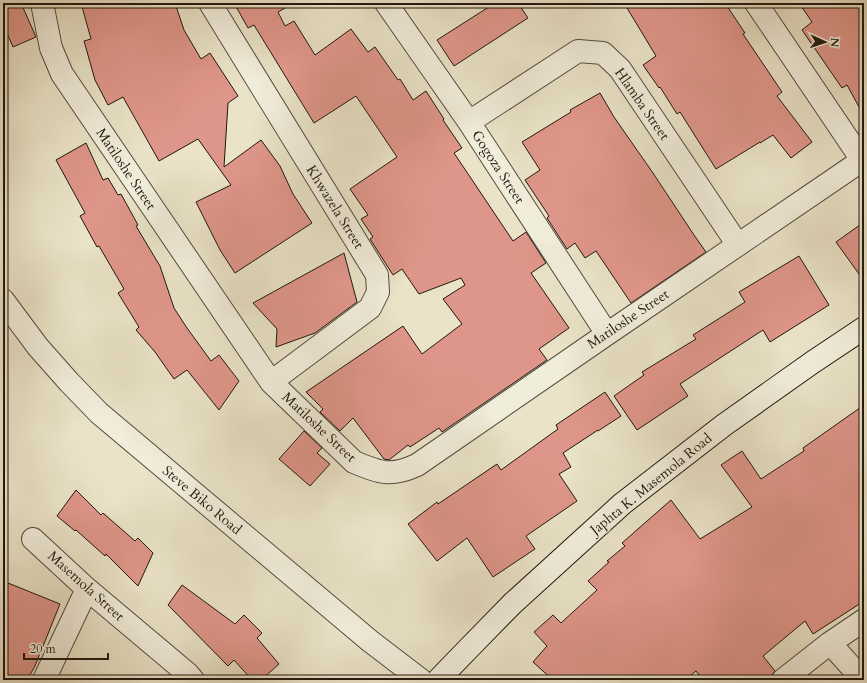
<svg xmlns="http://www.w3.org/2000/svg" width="867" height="683" font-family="Cardo,serif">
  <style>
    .building { fill: #df968a; stroke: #20170f }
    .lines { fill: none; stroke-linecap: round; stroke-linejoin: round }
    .minor-casing { stroke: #524a3d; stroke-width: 24 }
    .tertiary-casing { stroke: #524a3d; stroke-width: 24 }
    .secondary-casing { stroke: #20170f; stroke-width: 24 }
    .minor { stroke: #f1eddb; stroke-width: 22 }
    .tertiary { stroke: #f1eddb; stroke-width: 22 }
    .secondary { stroke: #f1eddb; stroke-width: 22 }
    .labels { text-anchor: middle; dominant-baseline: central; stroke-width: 3; stroke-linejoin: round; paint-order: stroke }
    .street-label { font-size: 14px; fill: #20170f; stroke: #f1eddb }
  </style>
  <rect width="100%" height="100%" fill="#eae3c8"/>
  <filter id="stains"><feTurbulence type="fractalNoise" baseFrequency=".005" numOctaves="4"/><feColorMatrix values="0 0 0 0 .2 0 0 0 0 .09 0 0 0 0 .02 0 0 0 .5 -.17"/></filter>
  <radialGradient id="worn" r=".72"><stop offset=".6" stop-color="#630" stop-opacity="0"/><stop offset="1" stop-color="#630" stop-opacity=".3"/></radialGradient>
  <path class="building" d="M3 3H21L36 37 13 47 3 24Z
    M81 3H175L184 30 201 59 210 53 238 96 228 103 224 167 261 140 280 166 293 194 312 223 235 273 220 250 196 202 231 185 198 139 159 161 123 97 108 105 95 80 84 41 91 39Z
    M234 3H294L278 12 285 26 294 21 315 55 351 29 368 52 375 47 398 80 400 79 413 100 426 91 444 119 443 120 462 148 454 153 513 241 526 232 546 263 531 273 569 328 539 349 547 360 442 432 439 428 410 447 408 445 389 460 384 459 353 418 340 431 320 412 323 409 306 392 403 326 422 354 462 324 443 299 465 285 461 278 419 294 402 269 393 275 370 239 373 237 361 219 368 215 350 189 397 157 356 96 314 123 254 25 248 28Z
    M495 3H518L528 18 454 66 437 40Z
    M624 3H725L745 33 743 34 782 92 777 96 812 142 791 158 773 135 760 143V142L716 169 680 112 677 114 660 87 659 88 643 65 656 56Z
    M799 3H864V116L847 85 842 88 802 30 812 22Z
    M600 93 614 117 653 173 694 235 706 252 631 303 596 251 585 258 575 243 567 249 547 218 549 216 525 180 540 170 522 142 571 112 570 110Z
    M86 143 103 180 108 178 118 195 121 194 138 225 136 226 160 266 174 308 187 328 211 361 219 355 239 381 219 410 187 370 174 379 155 352 136 330 139 327 118 293 124 289 99 246 97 247 80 216 85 213 56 160Z
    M864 222V281L836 242Z
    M344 253 357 302 315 333 276 347 277 329 253 303Z
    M799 256 829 305 770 342 763 330 680 384 688 396 637 430 614 396 644 375 642 372 696 339 693 335 745 302 739 292Z
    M605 392 621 416 598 431V430L563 453 571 467 559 474 577 501 526 536 535 549 493 577 467 538 437 561 408 524 437 502 438 504 497 464 501 470 558 429 556 425Z
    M864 405V601L813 634 805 621 763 656 775 671 772 675 771 680H703L696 671 685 680H553L533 662 547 646 534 632 553 615 561 623 597 590 588 581 609 562 607 561 625 546 622 543 671 500 700 539 752 507 721 465 742 451 761 479 804 451 803 448Z
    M304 431 322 448 317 453 330 464 310 486 279 459Z
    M76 490 101 515 103 513 135 541 138 538 153 553 138 586 106 554 105 556 76 530 75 531 57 516Z
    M3 581 60 604 35 666 27 680H12L3 675Z
    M182 585 235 624 244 615 262 633 257 638 279 664 261 680H252L234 660 228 666 168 605Z"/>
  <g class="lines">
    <defs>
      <path id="minor" d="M42 3 51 48 62 74 271 382 354 462C380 473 391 477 417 465L607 334 864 159
        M210 3 377 275 378 292 370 308 271 382
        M386 3 469 122 607 334
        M756 3 862 160
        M469 122 578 51 603 53 620 69 738 245
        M33 539 87 589 188 674 193 680
        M830 643 863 680
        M44 680 87 589
        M783 680 830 643 864 620"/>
      <path id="tertiary" d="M3 300 38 347 69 382 99 413 370 641 421 680"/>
      <path id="secondary" d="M438 680 468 649 513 603 622 504 724 425 813 362 864 328"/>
    </defs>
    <use href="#minor" class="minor-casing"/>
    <use href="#tertiary" class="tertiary-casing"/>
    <use href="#secondary" class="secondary-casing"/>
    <use href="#minor" class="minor"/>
    <use href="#tertiary" class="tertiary"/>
    <use href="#secondary" class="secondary"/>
  </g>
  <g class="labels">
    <g class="street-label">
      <text transform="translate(642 104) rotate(55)">Hlamba Street</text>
      <text transform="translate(498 167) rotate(57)">Gogoza Street</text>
      <text transform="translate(126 169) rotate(56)">Matiloshe Street</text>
      <text transform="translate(335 207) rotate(58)">Khwazela Street</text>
      <text transform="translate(628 319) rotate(-34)">Matiloshe Street</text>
      <text transform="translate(319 427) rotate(43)">Matiloshe Street</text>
      <text transform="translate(651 484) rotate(-39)">Japhta K. Masemola Road</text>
      <text transform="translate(202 500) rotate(40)">Steve Biko Road</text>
      <text transform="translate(86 586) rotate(42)">Masemola Street</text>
    </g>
  </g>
  <rect width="867" height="683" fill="none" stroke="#eae3c8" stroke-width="16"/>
  <rect x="4" y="4" width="859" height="675" fill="none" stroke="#20170f" stroke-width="2"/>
  <rect x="8" y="8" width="851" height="667" fill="none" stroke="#20170f"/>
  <g transform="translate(825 42) rotate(93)" stroke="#f1eddb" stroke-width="3" paint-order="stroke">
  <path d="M0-3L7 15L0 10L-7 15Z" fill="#20170f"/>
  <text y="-6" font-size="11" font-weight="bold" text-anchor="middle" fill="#20170f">N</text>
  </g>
  <path d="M24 653v6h84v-6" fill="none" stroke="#20170f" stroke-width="2"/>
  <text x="30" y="653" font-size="12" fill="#20170f" stroke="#f1eddb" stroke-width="3" paint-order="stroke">20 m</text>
  <rect width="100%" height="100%" filter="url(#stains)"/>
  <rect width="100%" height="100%" fill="url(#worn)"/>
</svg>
